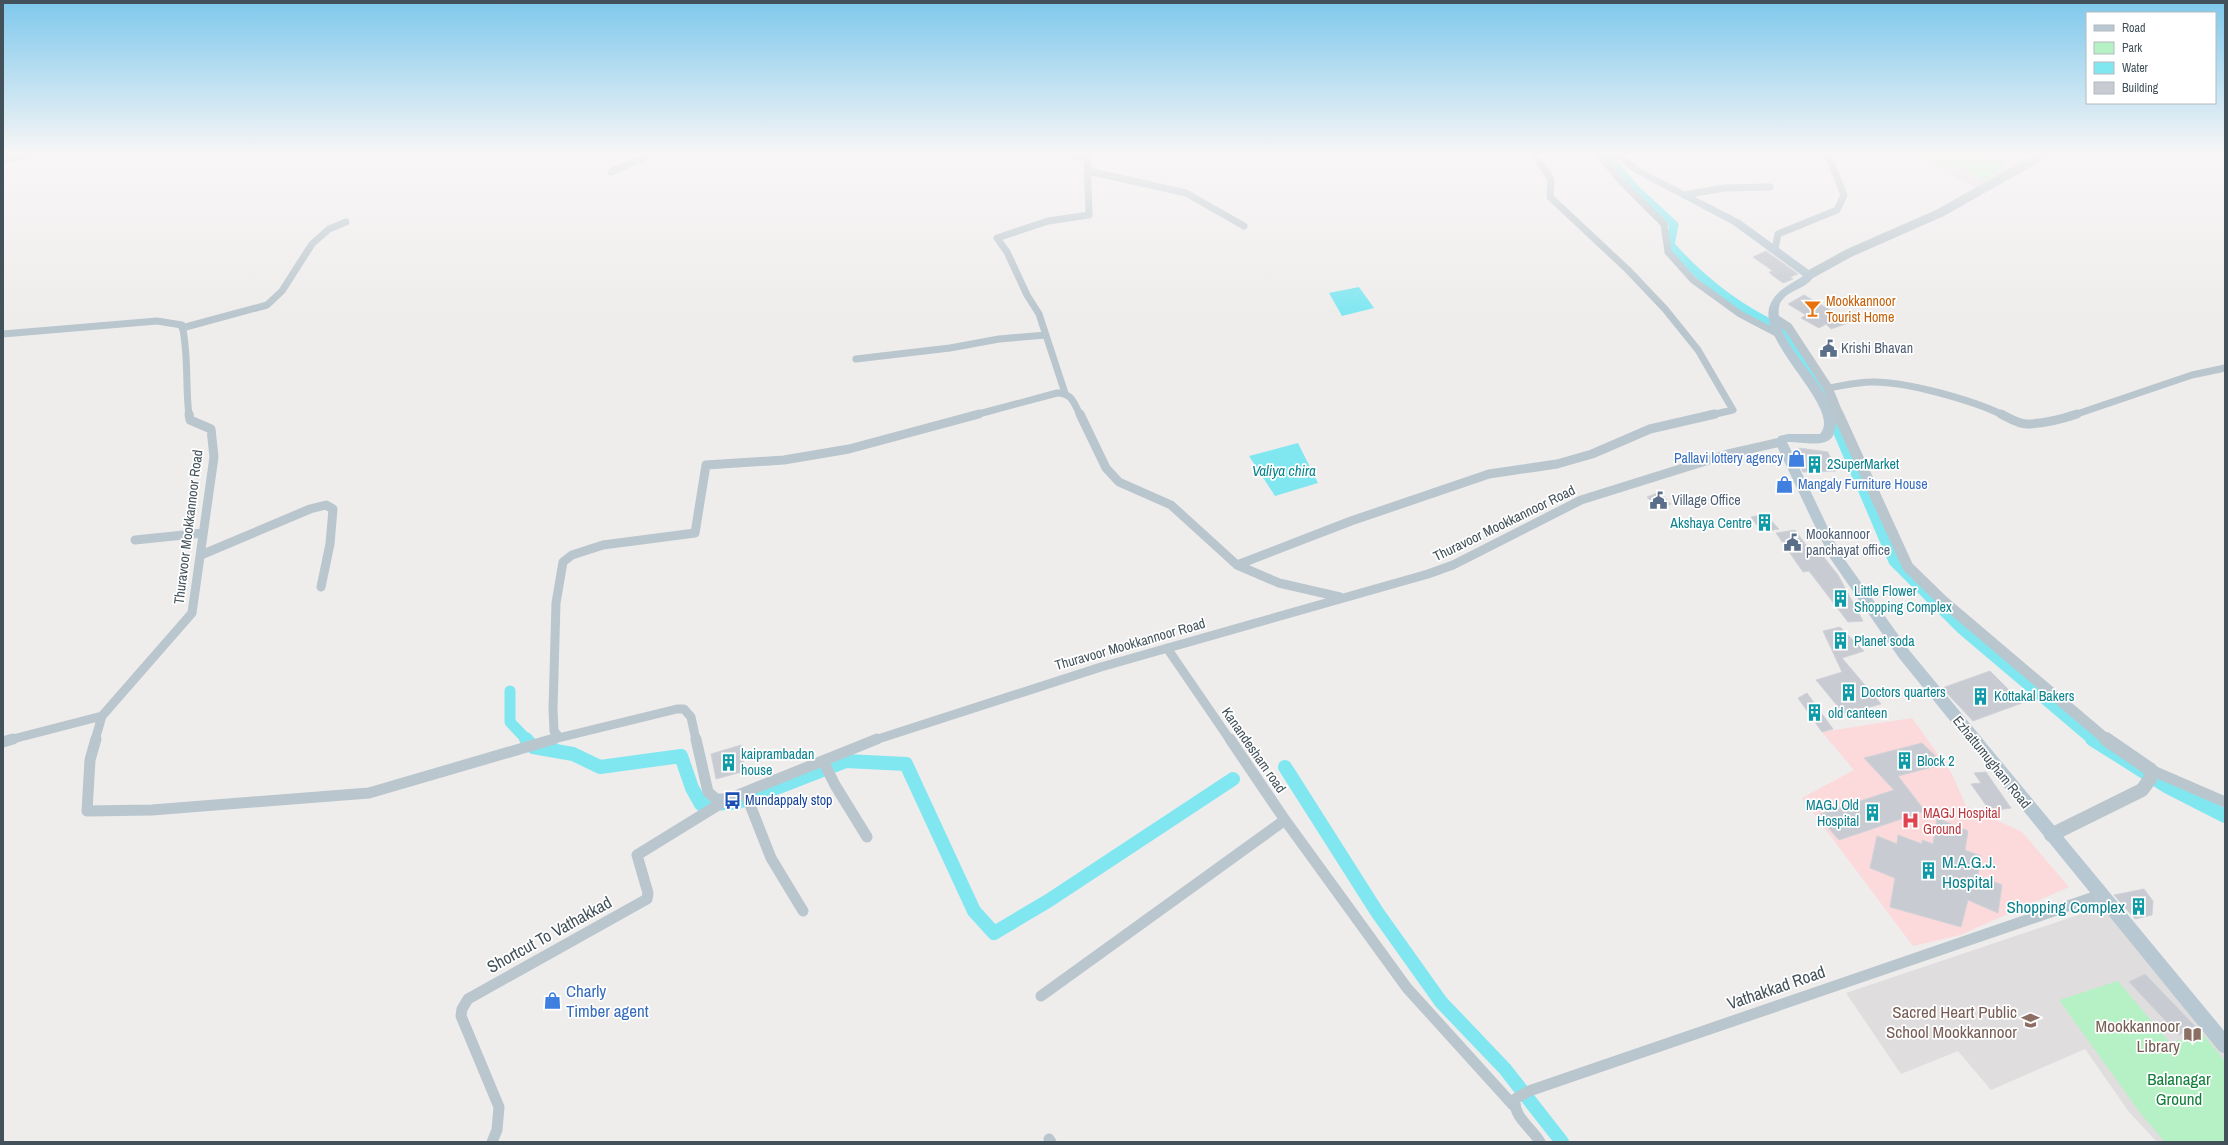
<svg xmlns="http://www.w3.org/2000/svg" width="2228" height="1145" font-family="'Archivo Narrow',sans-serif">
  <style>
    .education { fill: #e0ddde }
    .medical { fill: #fcd9da }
    .green { fill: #b6f1c5 }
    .water { fill: #80e7f1 }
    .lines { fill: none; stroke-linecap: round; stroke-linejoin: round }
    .stream { stroke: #80e7f1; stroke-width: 2.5 }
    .canal-far2 { stroke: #80e7f1; stroke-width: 9 }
    .canal-far1 { stroke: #80e7f1; stroke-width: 11 }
    .canal { stroke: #80e7f1; stroke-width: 14 }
    .building { fill: #c8ccd2; stroke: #cfd3d8 }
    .minor-far2 { stroke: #b9c6cd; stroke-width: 7 }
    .minor-far1 { stroke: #b9c6cd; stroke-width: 9 }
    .minor { stroke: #b9c6cd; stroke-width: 11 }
    .tertiary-far2 { stroke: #b9c6cd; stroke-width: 9 }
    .tertiary-far1 { stroke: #b9c6cd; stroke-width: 11 }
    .tertiary { stroke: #b9c6cd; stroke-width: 14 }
    .secondary { fill: #b8c8d2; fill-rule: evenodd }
    .labels { text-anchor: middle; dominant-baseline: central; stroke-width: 3.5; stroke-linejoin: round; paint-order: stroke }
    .food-label { font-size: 14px; fill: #c56008; stroke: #fff; text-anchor: start }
    .service-label { font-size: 14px; fill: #4e5e75; stroke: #fff; text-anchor: start }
    .shop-label { font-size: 14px; fill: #366cbe; stroke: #fff; text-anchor: end }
    .culture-label { font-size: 14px; fill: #0d838f; stroke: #fff; text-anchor: start }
    .street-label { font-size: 14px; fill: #43525a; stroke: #fff }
    .transit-label { font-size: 14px; fill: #164399; stroke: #fff; text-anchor: start }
    .health-label { font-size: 14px; fill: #be3a42; stroke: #fff; text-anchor: start }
    .water-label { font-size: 15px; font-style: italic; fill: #06838e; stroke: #fff }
    .near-culture-label { font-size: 17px; fill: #0d838f; stroke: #fff; text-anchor: start }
    .near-street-label { font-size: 17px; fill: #43525a; stroke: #fff }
    .near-shop-label { font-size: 17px; fill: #366cbe; stroke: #fff; text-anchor: start }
    .near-education-label { font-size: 17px; fill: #785e54; stroke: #fff; text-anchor: end }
    .near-park-label { font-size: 17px; fill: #117f3a; stroke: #fff }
  </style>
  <rect width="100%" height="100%" fill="#efecec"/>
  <path class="education" d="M1905 153H2032L1978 188Z
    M2102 907 2225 1056V1142H2157L2129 1112 2085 1049 1991 1090 1958 1051 1901 1074 1846 993Z"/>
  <path class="medical" d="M1912 718 1952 774 1966 806 2022 832 2069 887 1960 935 1913 946 1802 798 1854 770 1822 732Z"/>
  <path class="green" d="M1910 153 1986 154 2008 163 1985 180 1959 167 1930 163Z
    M2118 981 2170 1043 2202 1033 2225 1061V1142H2165L2141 1114 2059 1000Z"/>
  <path class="water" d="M1359 287 1374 308 1342 316 1329 293Z
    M1298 443 1318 483 1275 496 1249 456Z"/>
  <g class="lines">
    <path class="stream" d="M2143 153 2145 156"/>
    <path class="canal-far2" d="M1603 153 1636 190 1674 225 1670 245C1700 279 1734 306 1775 326
      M1776 326 1785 330 1819 385 1831 415"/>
    <path class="canal-far1" d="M1831 414 1894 561 1962 629 2093 740
      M510 691V722L527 740"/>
    <path class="canal" d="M526 739 533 747 573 754 600 767 681 756 692 788 701 804 733 803 745 800 846 761 906 764 974 911 994 933 1048 901 1233 779
      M2092 739 2168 787 2225 816
      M1285 767 1377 912 1441 1002 1505 1069 1562 1142"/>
  </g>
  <path class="building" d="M1766 251 1798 274 1790 277 1793 279 1783 283 1772 275 1769 272 1773 271 1753 257Z
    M1804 295 1851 322 1831 329 1826 324 1819 328 1801 318 1806 315 1788 304Z
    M1799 448 1828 452 1836 471 1803 472 1796 457 1802 454Z
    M1660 492 1671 504 1658 509 1647 497Z
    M1765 514 1779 529 1762 532 1751 517Z
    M1795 530 1811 552 1819 551 1838 575 1863 621 1848 622 1809 571 1803 572 1776 533Z
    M1840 627 1864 651 1842 658 1881 704 1844 714 1816 680 1842 672 1823 631Z
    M1990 671 2022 703 1973 721 1942 688Z
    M1807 693 1833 729 1822 732 1798 698Z
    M1922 743 1944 764 1898 776 1925 811 1839 840 1817 815 1894 790 1864 758Z
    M741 745 745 771 716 779 711 754Z
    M1986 772 2011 808 1990 811 1971 784 1981 783 1974 773Z
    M1937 818 1968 831 1965 850 1981 856 1978 875 2002 885 1998 913 1968 900 1961 927 1890 907 1895 878 1870 868 1877 836 1897 844 1898 835 1922 844V840L1933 844Z
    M2144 889 2153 901 2152 915 2135 919 2114 895Z
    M2145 974 2195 1026 2179 1035 2129 982Z"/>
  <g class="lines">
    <path class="minor-far2" d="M1533 153 1551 179 1550 197 1628 270 1665 309 1698 350 1733 410 1711 415
      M1598 153 1621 181 1664 224 1668 252 1693 280 1740 314 1780 335
      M3 160 45 153
      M1088 171 1186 193 1244 226
      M611 172 654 153
      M1684 195 1724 188 1770 187
      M1775 249 1778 234 1837 210 1844 195 1827 153
      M182 328 267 305 282 291 312 244 329 229 346 222
      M3 334 157 321 182 325C189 355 185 385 189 415
      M856 359 950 348 999 339 1046 335
      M1828 388C1842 386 1857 382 1871 382 1905 381 1972 400 2003 415
      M1065 393 1039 314 1027 295 1007 252 997 238 1048 221 1089 215 1087 158 1066 155V153
      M975 415 1057 393C1072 393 1074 403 1080 415
      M2074 415 2192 375 2225 368"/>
    <path class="minor-far1" d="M1080 414 1106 468 1119 482 1171 505 1237 565 1279 583 1340 597
      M2001 414C2009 418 2018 424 2027 424 2043 424 2062 419 2077 414
      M135 540 203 533
      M201 555 310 509 326 505 333 509 330 544 321 587
      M1237 565 1351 521 1489 474 1557 464 1592 454 1650 429 1715 414
      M1167 648 1230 740
      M559 737 554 731 553 709 556 603 563 562 572 555 603 545 695 533 706 465 784 460 849 449 979 414
      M9 740 102 716
      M95 740 102 716 192 613 214 457 211 429 190 420 189 414
      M550 740 677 709H684L691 717 696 740
      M875 740 1101 667 1428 574 1453 565 1581 500 1728 454 1781 442"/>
    <path class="minor" d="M96 739 90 760 87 811 152 810 369 793 554 739
      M696 739 708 792 716 799H728L877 739
      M1230 739 1285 820 1407 988 1513 1105
      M3 742 13 739
      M823 761 835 785 867 837
      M2151 770 2225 802
      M745 792 771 858 803 911
      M1041 996 1285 820
      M1049 1139 1051 1142
      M492 1142 497 1130 499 1107 461 1016 462 1009 468 999 647 899 648 893 637 855 728 799
      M1540 1142C1532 1128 1513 1117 1515 1099L1529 1091 2100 895"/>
    <path class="tertiary-far2" d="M1809 275 1849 253 1940 213 2046 153
      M1774 318 1788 327 1828 388 1839 415"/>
    <path class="tertiary-far1" d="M1838 414 1908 567 1943 601 2107 740"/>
    <path class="tertiary" d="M2051 835 2142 790 2150 779 2151 770 2106 739"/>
    <path class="secondary" d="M1610 153H1621L1641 169 1740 220 1813 273 1814 275C1809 290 1783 289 1779 307 1773 345 1832 384 1836 421 1836 426 1834 431 1833 436 1825 449 1799 441 1787 442L1840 553 1909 650 2225 1032V1054L2219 1051 1899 658 1830 558 1775 442 1779 436 1788 434H1820C1844 408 1752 339 1771 303 1777 289 1792 284 1803 276L1732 224 1635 173Z"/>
  </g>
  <linearGradient id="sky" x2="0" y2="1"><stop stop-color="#7ec8ec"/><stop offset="0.49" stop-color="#f8f6f6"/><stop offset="1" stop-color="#f8f6f6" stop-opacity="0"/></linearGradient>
  <rect width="2228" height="314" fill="url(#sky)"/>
  <defs>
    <symbol id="bar-bare" viewBox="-9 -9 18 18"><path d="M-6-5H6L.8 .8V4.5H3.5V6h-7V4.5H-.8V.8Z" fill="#e8710a" stroke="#fff" stroke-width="2.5" paint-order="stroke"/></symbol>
    <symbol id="civic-bare" viewBox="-9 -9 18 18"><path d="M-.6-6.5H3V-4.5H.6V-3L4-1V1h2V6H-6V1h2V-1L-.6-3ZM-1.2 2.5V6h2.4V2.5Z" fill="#5c6f8a" stroke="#fff" stroke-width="2.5" paint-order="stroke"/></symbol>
    <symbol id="shop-bare" viewBox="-9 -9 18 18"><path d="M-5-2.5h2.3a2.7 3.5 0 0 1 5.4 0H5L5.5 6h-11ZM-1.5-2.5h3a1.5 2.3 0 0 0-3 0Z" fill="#3f7fe0" stroke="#fff" stroke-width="2.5" paint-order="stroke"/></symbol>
    <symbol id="building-bare" viewBox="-9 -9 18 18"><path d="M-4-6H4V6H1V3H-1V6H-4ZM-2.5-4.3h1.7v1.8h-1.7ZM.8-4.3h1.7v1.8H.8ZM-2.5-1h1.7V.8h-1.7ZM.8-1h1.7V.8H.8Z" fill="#0f9aa8" stroke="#fff" stroke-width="2.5" paint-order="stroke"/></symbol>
    <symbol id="bus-bare" viewBox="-9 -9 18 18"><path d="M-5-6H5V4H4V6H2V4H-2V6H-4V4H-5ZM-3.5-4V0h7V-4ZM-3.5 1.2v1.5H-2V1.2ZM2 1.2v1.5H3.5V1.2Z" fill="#1a4fb4" stroke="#fff" stroke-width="2.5" paint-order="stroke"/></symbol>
    <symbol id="hospital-bare" viewBox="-9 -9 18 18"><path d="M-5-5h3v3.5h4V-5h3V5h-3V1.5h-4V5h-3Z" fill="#e0444e" stroke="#fff" stroke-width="2.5" paint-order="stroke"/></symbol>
    <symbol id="school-bare" viewBox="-9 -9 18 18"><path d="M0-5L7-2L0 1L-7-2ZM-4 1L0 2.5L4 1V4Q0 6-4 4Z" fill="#8d6e63" stroke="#fff" stroke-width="2.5" paint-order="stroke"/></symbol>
    <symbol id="library-bare" viewBox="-9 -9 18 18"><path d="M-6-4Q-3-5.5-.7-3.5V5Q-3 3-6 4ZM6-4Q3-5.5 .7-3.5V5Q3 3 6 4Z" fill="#8d6e63" stroke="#fff" stroke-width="2.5" paint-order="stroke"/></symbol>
  </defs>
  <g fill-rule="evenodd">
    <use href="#bar-bare" x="1800" y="296" width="25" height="25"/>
    <use href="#civic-bare" x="1816" y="336" width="25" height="25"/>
    <use href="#shop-bare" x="1784" y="446" width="25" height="25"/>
    <use href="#building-bare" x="1802" y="452" width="25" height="25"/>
    <use href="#shop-bare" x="1772" y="472" width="25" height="25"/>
    <use href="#civic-bare" x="1646" y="488" width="25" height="25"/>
    <use href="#building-bare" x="1752" y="510" width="25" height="25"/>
    <use href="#civic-bare" x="1780" y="530" width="25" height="25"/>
    <use href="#building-bare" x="1828" y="586" width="25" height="25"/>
    <use href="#building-bare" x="1828" y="628" width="25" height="25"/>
    <use href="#building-bare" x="1836" y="680" width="25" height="25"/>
    <use href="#building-bare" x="1968" y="684" width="25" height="25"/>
    <use href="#building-bare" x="1802" y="700" width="25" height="25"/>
    <use href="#building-bare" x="1892" y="748" width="25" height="25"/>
    <use href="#building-bare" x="716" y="750" width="25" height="25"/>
    <use href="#bus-bare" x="720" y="788" width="25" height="25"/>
    <use href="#building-bare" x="1860" y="800" width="25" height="25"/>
    <use href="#hospital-bare" x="1898" y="808" width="25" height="25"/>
    <use href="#building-bare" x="1916" y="858" width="25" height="25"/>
    <use href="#building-bare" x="2126" y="894" width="25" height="25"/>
    <use href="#shop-bare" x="540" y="988" width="25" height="25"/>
    <use href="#school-bare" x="2018" y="1008" width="25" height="25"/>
    <use href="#library-bare" x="2180" y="1022" width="25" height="25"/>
  </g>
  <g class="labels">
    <g class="food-label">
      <text x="1826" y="301">Mookkannoor<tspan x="1826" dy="16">Tourist Home</tspan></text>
    </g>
    <g class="service-label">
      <text x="1841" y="348">Krishi Bhavan</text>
      <text x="1672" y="500">Village Office</text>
      <text x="1806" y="534">Mookannoor<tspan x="1806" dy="16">panchayat office</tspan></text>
    </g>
    <g class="shop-label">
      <text x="1783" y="458">Pallavi lottery agency</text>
      <text x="1798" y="484" text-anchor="start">Mangaly Furniture House</text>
    </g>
    <g class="culture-label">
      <text x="1827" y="464">2SuperMarket</text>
      <text x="1752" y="523" text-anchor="end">Akshaya Centre</text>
      <text x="1854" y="591">Little Flower<tspan x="1854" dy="16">Shopping Complex</tspan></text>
      <text x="1854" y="641">Planet soda</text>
      <text x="1861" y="692">Doctors quarters</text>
      <text x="1994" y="696">Kottakal Bakers</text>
      <text x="1828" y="713">old canteen</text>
      <text x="741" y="754">kaiprambadan<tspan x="741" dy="16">house</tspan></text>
      <text x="1917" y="761">Block 2</text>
      <text x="1859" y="805" text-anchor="end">MAGJ Old<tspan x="1859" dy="16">Hospital</tspan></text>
    </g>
    <g class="street-label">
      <text transform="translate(1504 523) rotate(-26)">Thuravoor Mookkannoor Road</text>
      <text transform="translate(188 527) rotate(-83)">Thuravoor Mookkannoor Road</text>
      <text transform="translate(1130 644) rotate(-16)">Thuravoor Mookkannoor Road</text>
      <text transform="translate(1254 750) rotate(55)">Kanandesham road</text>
      <text transform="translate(1992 762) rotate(51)">Ezhattumugham Road</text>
    </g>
    <g class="transit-label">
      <text x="745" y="800">Mundappaly stop</text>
    </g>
    <g class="health-label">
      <text x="1923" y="813">MAGJ Hospital<tspan x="1923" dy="16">Ground</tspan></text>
    </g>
    <g class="water-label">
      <text x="1284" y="470">Valiya chira</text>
    </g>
    <g class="near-culture-label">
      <text x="1942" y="861">M.A.G.J.<tspan x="1942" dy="20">Hospital</tspan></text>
      <text x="2125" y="906" text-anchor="end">Shopping Complex</text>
    </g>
    <g class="near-street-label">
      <text transform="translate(549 934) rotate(-29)">Shortcut To Vathakkad</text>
      <text transform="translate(1776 987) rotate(-19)">Vathakkad Road</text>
    </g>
    <g class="near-shop-label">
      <text x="566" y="990">Charly<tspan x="566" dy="20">Timber agent</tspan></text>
    </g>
    <g class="near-education-label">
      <text x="2017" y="1011">Sacred Heart Public<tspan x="2017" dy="20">School Mookkannoor</tspan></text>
      <text x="2180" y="1025">Mookkannoor<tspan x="2180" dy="20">Library</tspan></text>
    </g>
    <g class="near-park-label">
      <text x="2179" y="1078">Balanagar<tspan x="2179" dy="20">Ground</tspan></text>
    </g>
  </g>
  <rect width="2228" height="1145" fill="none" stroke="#43525a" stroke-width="8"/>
  <rect x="2086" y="12" width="130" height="92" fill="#ffffff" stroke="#b4babd"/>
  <rect x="2094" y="25" width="20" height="6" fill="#b8c8d2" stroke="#b4babd"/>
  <text x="2122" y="32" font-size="12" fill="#43525a">Road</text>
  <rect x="2094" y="42" width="20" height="12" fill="#b6f1c5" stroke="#b4babd"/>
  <text x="2122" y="52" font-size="12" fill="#43525a">Park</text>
  <rect x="2094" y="62" width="20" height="12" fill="#80e7f1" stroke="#b4babd"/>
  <text x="2122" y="72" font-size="12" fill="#43525a">Water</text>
  <rect x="2094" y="82" width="20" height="12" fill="#c8ccd2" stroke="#b4babd"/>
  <text x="2122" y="92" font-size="12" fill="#43525a">Building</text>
</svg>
